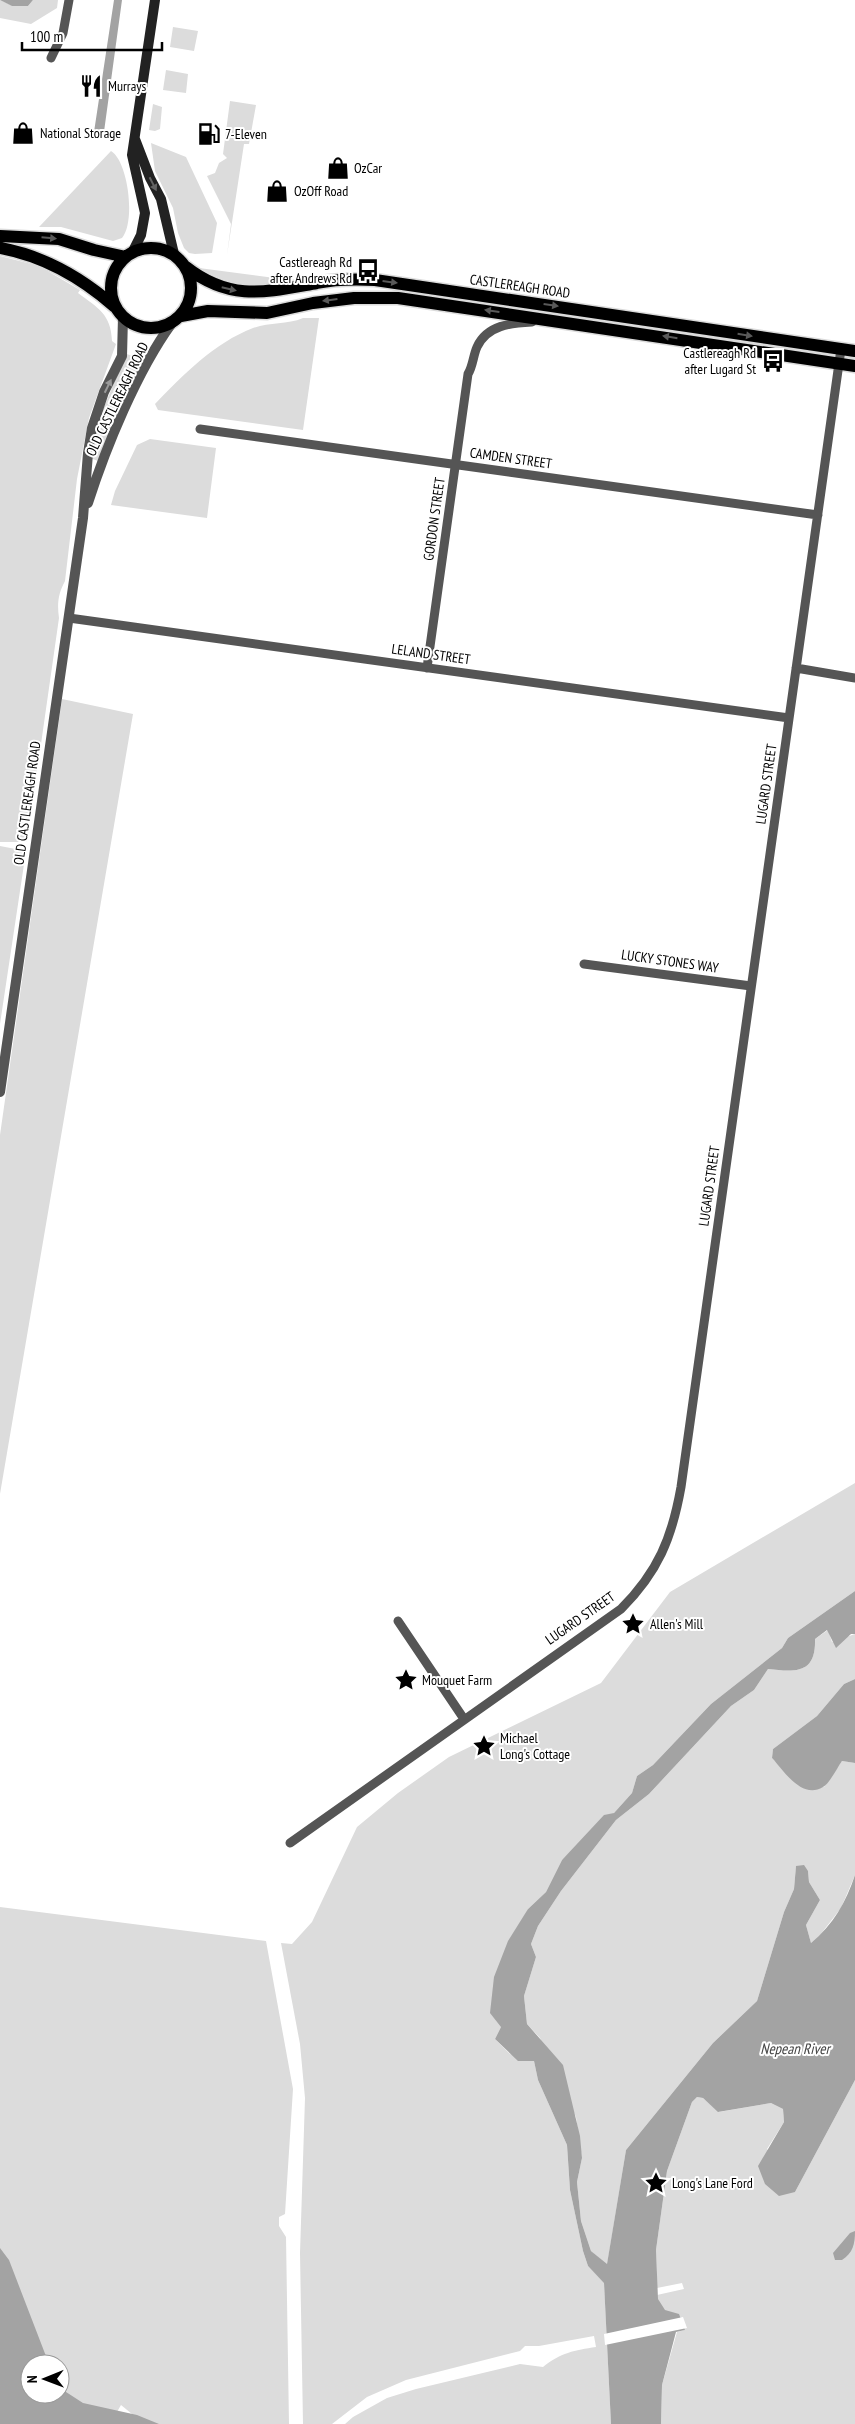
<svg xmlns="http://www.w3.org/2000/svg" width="855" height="2424" font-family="'PT Sans Narrow',sans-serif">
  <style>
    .green { fill: #dcdcdc; fill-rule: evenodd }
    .water { fill: #a3a3a3 }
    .pier { fill: #fff }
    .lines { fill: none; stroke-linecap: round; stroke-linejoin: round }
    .primary-casing { stroke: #dbdbdb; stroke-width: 15 }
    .minor { stroke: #555; stroke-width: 9 }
    .tertiary { stroke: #555; stroke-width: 10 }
    .secondary { stroke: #222; stroke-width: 10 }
    .primary { stroke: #000; stroke-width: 12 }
    .oneway { fill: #646464 }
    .oneway2 { fill: #595959 }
    .oneway3 { fill: #999 }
    .labels { text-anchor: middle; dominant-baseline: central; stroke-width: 4; stroke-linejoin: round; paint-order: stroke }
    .poi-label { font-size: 14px; fill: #000; stroke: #fff; text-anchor: start }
    .street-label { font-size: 14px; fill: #000; stroke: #fff }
    .water-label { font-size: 15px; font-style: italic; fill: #444; stroke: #fff }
  </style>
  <rect width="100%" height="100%" fill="#fff"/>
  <path class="green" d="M0 0 13 6H28L33 0H58L57 8 31 24 0 18Z
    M173 27 198 31 194 51 170 47Z
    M166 70 188 74 186 93 163 90Z
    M230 101 256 105 249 144H244L227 255 231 224 207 176 215 173 219 163 227 158 223 154Z
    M153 104 162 107 160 129 155 131 149 130Z
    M151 143 186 157 217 223 212 253 195 254 189 253 184 248 178 233 173 208 155 171Z
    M111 151C128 161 136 221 122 238L113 241 61 227H39Z
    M0 256 39 266 80 290 78 293C98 308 111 314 112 341L116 344 89 418 77 479 65 581C58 594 57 604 59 618L27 842H0Z
    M199 268 290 280C256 290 230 286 199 268Z
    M303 318H319L303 430 158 410 155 404C183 375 214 343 253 328 269 322 287 325 303 318Z
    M126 354 143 358 98 461 90 458 99 419Z
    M150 439 216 448 207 518 111 505 115 491 137 445Z
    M62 699 133 714 0 1494V1135Z
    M0 846 26 851 0 1024Z
    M855 1483V1591L788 1638 782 1648 711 1704 653 1765 637 1776 632 1793 614 1813 562 1860 546 1892 528 1909 501 2027 495 2039 510 2054 534 2061 538 2080 567 2145 570 2190 583 2251 588 2266 604 2282 611 2424H345L353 2417 387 2398 416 2389 520 2364 543 2367C560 2353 575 2350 596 2347L594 2336 539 2346H525L520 2351 406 2380 367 2397 332 2424H303L300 2253 305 2098 300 2044 281 1943 292 1944 312 1922 357 1827 398 1793 449 1757 601 1683 670 1592Z
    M828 1630 832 1642 855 1634V1679L844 1684 817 1716 773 1749 772 1758 781 1768 824 1787 842 1761 855 1763V1875L841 1908 820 1935 811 1943 806 1925 820 1900 809 1882 808 1871 796 1866 794 1889 784 1912 757 2001 713 2043 626 2150 607 2265 591 2251 581 2221 577 2182 582 2158 576 2117 540 2038 527 2024 524 1996 536 1957 531 1944 538 1926 561 1891 616 1820 649 1794 731 1706 754 1690 768 1669C796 1672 816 1674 815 1639Z
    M0 1907 266 1941 293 2089 285 2214 279 2217V2226L286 2237 289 2424H128L132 2414 121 2405 110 2424 15 2399 0 2362ZM30 2364H60V2394H30Z
    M855 2080V2424H661L662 2385 677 2332 685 2330C676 2321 658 2308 657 2295L684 2289 682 2283 657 2288 656 2250 667 2171 692 2102 697 2097 703 2098 719 2112 771 2103 783 2109 784 2122 767 2149 795 2192Z"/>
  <path class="water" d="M0 0H33L28 6H12Z
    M114 0H122L103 139 94 132Z
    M855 1591V1634H851L836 1648 827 1630 815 1639C816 1674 796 1672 768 1669L754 1690 731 1706 649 1794 616 1820 561 1891 538 1926 531 1944 536 1957 524 1996 527 2024 563 2065 580 2136 582 2158 577 2182 581 2221 591 2251 607 2264 626 2150 713 2043 757 2001 784 1912 794 1889 796 1866 804 1865 808 1871 809 1882 820 1900 806 1925 811 1943C833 1925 846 1902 855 1875V2080L795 2192 779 2196 765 2184 758 2166 784 2122 783 2109 771 2103 718 2112 703 2098 697 2097 692 2102 667 2171 656 2250 658 2299 665 2310 679 2314 685 2330 676 2332 662 2385 661 2424H611L604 2283 588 2266 583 2251 570 2190 567 2145 538 2080 534 2061H518L495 2039 501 2027 490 2013 494 1977 508 1941 528 1909 546 1892 562 1860 604 1815 614 1813 632 1793 637 1776 653 1765 711 1704 782 1648 788 1638Z
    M855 1679V1763L842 1761C837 1768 830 1783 823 1787 802 1800 784 1771 772 1758L773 1749 817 1716 844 1684Z
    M855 2231C855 2244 853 2253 842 2260H835L833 2253 850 2233Z
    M0 2248 9 2260 49 2364H30V2394H60V2382L66 2392 83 2403 137 2415 159 2424H0Z"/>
  <path class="pier" d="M683 2317 687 2328 605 2345 604 2334Z"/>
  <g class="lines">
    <defs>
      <path id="primary" d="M0 236 59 239 94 250 126 257
        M111 288a40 40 0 1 1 80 0a40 40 0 1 1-80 0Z
        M0 248C44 256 82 278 115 307
        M186 267C231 302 266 292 317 283 336 279 356 279 375 280L855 351
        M181 316 208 311 267 313 313 303 354 298H398L855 366"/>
    </defs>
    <use href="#primary" class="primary-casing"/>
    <path class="minor" d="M51 58 63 33 69 0
      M200 429 818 515
      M69 618 789 718
      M427 668 468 374C473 366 473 356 477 347 487 325 511 323 532 322
      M796 668 855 678
      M584 964 751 986
      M398 1621 464 1719
      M290 1843 621 1609C658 1572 672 1538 681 1487L841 349"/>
    <path class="tertiary" d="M88 503C106 447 137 371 172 323
      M0 1092 83 518 88 453 92 428 104 392 122 356 123 317"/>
    <path class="secondary" d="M135 139 150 178 161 199 174 254
      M132 253 141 235 145 213 132 155 155 0"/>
    <use href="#primary" class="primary"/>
  </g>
  <defs><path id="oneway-solid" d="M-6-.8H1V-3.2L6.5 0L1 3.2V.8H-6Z" transform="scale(1.25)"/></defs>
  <use class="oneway" href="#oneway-solid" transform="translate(153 184) rotate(63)"/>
  <g class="oneway2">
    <use href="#oneway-solid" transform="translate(49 238) rotate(5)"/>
    <use href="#oneway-solid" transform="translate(390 282) rotate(7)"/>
    <use href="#oneway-solid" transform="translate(229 289) rotate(13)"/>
    <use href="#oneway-solid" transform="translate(330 300) rotate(173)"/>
    <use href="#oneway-solid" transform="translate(551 305) rotate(8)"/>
    <use href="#oneway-solid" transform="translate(492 311) rotate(-172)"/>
    <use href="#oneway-solid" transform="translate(745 335) rotate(9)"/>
    <use href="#oneway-solid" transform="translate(670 337) rotate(-171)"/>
  </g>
  <use class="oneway3" href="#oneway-solid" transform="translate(108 386) rotate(-64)"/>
  <defs>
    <symbol id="restaurant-bare" viewBox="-9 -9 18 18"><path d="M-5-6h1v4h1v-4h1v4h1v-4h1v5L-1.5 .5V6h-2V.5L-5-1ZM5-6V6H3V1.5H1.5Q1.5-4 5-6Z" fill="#000" stroke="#fff" stroke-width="2.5" paint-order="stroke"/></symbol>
    <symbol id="shop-bare" viewBox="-9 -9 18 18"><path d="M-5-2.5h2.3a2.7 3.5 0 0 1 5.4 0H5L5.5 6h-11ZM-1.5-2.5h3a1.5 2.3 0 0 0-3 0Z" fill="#000" stroke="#fff" stroke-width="2.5" paint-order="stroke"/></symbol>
    <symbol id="fuel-bare" viewBox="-9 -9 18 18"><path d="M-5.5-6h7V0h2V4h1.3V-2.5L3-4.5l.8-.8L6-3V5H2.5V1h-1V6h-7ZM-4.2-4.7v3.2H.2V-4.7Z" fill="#000" stroke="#fff" stroke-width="2.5" paint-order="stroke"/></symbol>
    <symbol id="bus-bare" viewBox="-9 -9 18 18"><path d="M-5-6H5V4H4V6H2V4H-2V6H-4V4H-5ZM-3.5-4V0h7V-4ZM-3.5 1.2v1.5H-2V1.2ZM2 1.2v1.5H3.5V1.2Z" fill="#000" stroke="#fff" stroke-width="2.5" paint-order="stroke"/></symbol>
    <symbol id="sight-bare" viewBox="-9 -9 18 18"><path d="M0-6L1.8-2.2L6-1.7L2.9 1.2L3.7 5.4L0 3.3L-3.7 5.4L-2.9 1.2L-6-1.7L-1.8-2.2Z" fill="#000" stroke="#fff" stroke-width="2.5" paint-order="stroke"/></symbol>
  </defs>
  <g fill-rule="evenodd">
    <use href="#restaurant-bare" x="75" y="70" width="32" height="32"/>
    <use href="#shop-bare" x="7" y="117" width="32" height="32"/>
    <use href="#fuel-bare" x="193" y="118" width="32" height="32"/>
    <use href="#shop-bare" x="322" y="152" width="32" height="32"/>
    <use href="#shop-bare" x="261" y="175" width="32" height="32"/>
    <use href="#bus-bare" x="352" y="254" width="32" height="32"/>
    <use href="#bus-bare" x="757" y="345" width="32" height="32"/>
    <use href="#sight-bare" x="617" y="1608" width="32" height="32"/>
    <use href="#sight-bare" x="390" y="1664" width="32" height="32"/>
    <use href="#sight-bare" x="468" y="1730" width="32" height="32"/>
    <use href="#sight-bare" x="640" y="2167" width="32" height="32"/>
  </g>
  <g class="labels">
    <g class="poi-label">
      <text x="108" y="86">Murrays</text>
      <text x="40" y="133">National Storage</text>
      <text x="225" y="134">7-Eleven</text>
      <text x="354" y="168">OzCar</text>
      <text x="294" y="191">OzOff Road</text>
      <text x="352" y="262" text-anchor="end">Castlereagh Rd<tspan x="352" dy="16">after Andrews Rd</tspan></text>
      <text x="756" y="353" text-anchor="end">Castlereagh Rd<tspan x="756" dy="16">after Lugard St</tspan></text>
      <text x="650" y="1624">Allen's Mill</text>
      <text x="422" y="1680">Mouquet Farm</text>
      <text x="500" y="1738">Michael<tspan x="500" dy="16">Long's Cottage</tspan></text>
      <text x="672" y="2183">Long's Lane Ford</text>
    </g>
    <g class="street-label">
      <text transform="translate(520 286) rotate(8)">CASTLEREAGH ROAD</text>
      <text transform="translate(117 399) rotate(-64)">OLD CASTLEREAGH ROAD</text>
      <text transform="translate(511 458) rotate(8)">CAMDEN STREET</text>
      <text transform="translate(434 519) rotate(-82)">GORDON STREET</text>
      <text transform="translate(431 654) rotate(8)">LELAND STREET</text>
      <text transform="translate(766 784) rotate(-82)">LUGARD STREET</text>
      <text transform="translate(27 803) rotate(-82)">OLD CASTLEREAGH ROAD</text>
      <text transform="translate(670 961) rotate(8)">LUCKY STONES WAY</text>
      <text transform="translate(709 1186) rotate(-82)">LUGARD STREET</text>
      <text transform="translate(580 1618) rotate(-35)">LUGARD STREET</text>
    </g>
    <g class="water-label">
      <text x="795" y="2048">Nepean River</text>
    </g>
  </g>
  <g transform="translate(45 2379) rotate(269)"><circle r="24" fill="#ffffff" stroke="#999999"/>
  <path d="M0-4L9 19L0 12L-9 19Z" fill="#000000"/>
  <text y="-8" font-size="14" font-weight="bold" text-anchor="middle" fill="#000000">N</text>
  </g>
  <path d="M22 42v8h140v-8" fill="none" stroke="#000000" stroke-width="2.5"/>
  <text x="30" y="42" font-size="15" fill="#000000" stroke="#ffffff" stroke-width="4" paint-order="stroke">100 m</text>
</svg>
